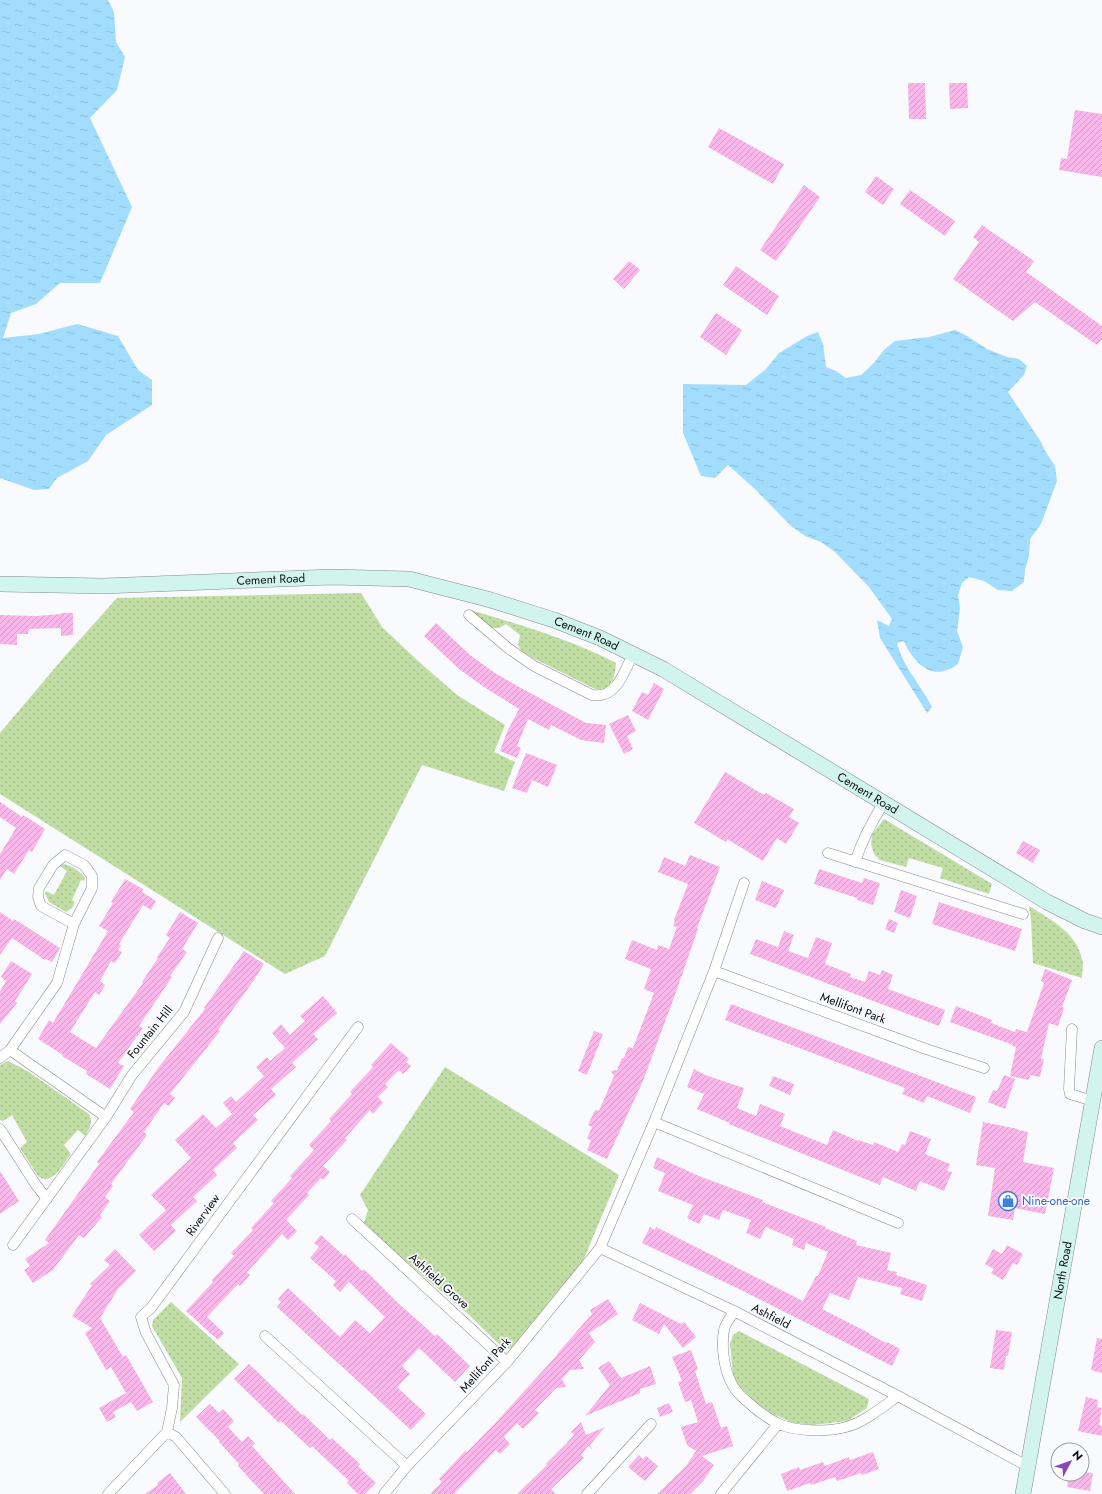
<svg xmlns="http://www.w3.org/2000/svg" width="1102" height="1494" font-family="Jost,sans-serif">
  <style>
    .green { fill: url(#green-dots) }
    .water { fill: url(#water-ripples) }
    .building { fill: url(#building-hatch) }
    .lines { fill: none; stroke-linecap: round; stroke-linejoin: round }
    .street-casing { stroke: #87898d; stroke-width: 11 }
    .secondary-casing { stroke: #87898d; stroke-width: 16 }
    .street { stroke: #fff; stroke-width: 10 }
    .secondary { stroke: #d2f4ef; stroke-width: 15 }
    .labels { text-anchor: middle; dominant-baseline: central; stroke-width: 3.5; stroke-linejoin: round; paint-order: stroke }
    .street-label { font-size: 12px; fill: #0c0d0e; stroke: #f8fafe }
    .shop-label { font-size: 12px; fill: #366cbe; stroke: #f8fafe; text-anchor: start }
  </style>
  <defs>
    <pattern id="green-dots" width="8" height="8" patternUnits="userSpaceOnUse"><rect width="8" height="8" fill="#c0dda3"/><path d="M2 2h.1M6 6h.1" fill="none" stroke="#a4bc8b" stroke-width="1.8" stroke-linecap="round"/></pattern>
    <pattern id="water-ripples" width="26" height="14" patternUnits="userSpaceOnUse"><rect width="26" height="14" fill="#a2ddfd"/><path d="M2 4q2-2 4 0t4 0M15 11q2-2 4 0t4 0" fill="none" stroke="#8abcd8"/></pattern>
    <pattern id="building-hatch" width="6" height="6" patternUnits="userSpaceOnUse"><rect width="6" height="6" fill="#f9b7ea"/><path d="M-1 1l2-2M0 6l6-6M5 7l2-2" fill="none" stroke="#d49cc8"/></pattern>
  </defs>
  <rect width="100%" height="100%" fill="#f8fafe"/>
  <path class="green" d="M361 593 382 627 417 660 457 695 505 725 494 752 515 762 504 791 422 765 325 956 285 974 0 794V733L65 656 117 598Z
    M471 610C520 625 570 639 616 663 615 677 612 691 595 689L531 657 521 650 518 645 520 635 506 624 499 628H490Z
    M884 819 992 884 989 894 940 878 943 868 909 858 906 867 880 860 874 854 871 844 872 835Z
    M64 864C72 866 80 871 85 878L84 881 81 880 72 900 75 902 72 908 66 912 49 902 45 893 46 891 54 895 67 871 60 866Z
    M1029 906C1051 920 1076 932 1082 959 1084 965 1082 972 1082 978L1033 963 1031 920Z
    M8 1061 29 1072 89 1114C93 1123 90 1128 85 1136L78 1130 64 1145 71 1154C63 1164 52 1187 38 1176L20 1148 27 1142 12 1115 3 1121 0 1120V1065Z
    M445 1067 619 1175 583 1261 512 1349 503 1348 468 1314 363 1225 368 1210 360 1195Z
    M171 1302 239 1364 180 1422 182 1378 152 1326 153 1320Z
    M739 1331 869 1399 867 1408 847 1421 813 1425 793 1423 773 1414 755 1402 738 1385 733 1375 730 1344 733 1335Z"/>
  <path class="water" d="M0 0H108L114 12 116 42 125 57 117 90 90 118 132 207 100 283H60L36 304 11 313 3 338 39 334 77 324 118 336 138 370 152 380V405L106 435 88 461 57 478 49 489 34 490 0 478Z
    M955 330 967 336 987 349 1007 357 1019 359 1027 366 1024 375 1008 392 1041 442 1045 451 1055 466 1057 481 1041 524 1030 539 1029 556 1025 570 1024 582 1012 591 998 590 984 581 969 577 962 583 958 595 960 608 957 631 963 647 958 664C955 666 951 669 947 670 927 678 911 658 904 641L897 643C903 667 921 685 932 707L927 713 880 638 877 620 889 626 892 619 869 587 835 552 821 542 805 536 791 526 755 489 728 465 715 478 701 476 683 433V384L746 385 766 369 779 353 807 336 818 332 823 344 826 367 836 371 846 378 861 375 873 364 884 350 895 341 929 337Z"/>
  <path class="building" d="M908 83H925L926 119H909Z
    M949 83H967L968 108 950 109Z
    M1075 110 1102 114V177L1059 170 1061 158 1067 159Z
    M719 128 784 164 773 184 708 147Z
    M876 176 894 189 883 205 865 192Z
    M804 185 820 197 776 261 760 250Z
    M910 190 955 221 945 236 900 204Z
    M982 225 1034 261 1026 272 1102 326V339L1097 345 1035 302 1013 321 953 279 979 242 973 237Z
    M629 261 640 270 624 289 613 279Z
    M736 266 779 296 767 315 723 285Z
    M716 313 742 330 726 355 700 337Z
    M61 613H73V635L61 636V628L29 629 28 634H17V645L0 644V615L37 616 61 614Z
    M436 623 470 655 495 673 519 687 586 723 606 725 604 743 581 740 551 725 549 730 528 719 517 746 521 748 517 758 500 751 507 732 519 709 484 687 459 669 424 636Z
    M654 683 664 689 648 720 632 711 642 692 648 695Z
    M628 715 636 731 627 736 633 749 624 754 609 724Z
    M526 753 557 765 548 787 532 780 527 793 512 788Z
    M725 772 764 795 766 793 794 809 789 817 799 823 786 844 777 838 763 861 727 839 726 842 694 823Z
    M0 802 22 817 23 815 45 829 32 852 29 850 14 874 7 869 0 880V854L16 828 0 817Z
    M1023 841 1040 850 1033 863 1016 853Z
    M690 855 720 867 697 928 698 929 676 992 643 1081 607 1159 587 1150 591 1141 587 1138 592 1127 588 1125 595 1110 599 1111 614 1076 611 1071 617 1070 622 1058H624L628 1047 633 1048 654 993 644 989 651 969 625 959 632 940 657 950 658 945 669 949 677 927 673 926 675 920H674L688 884 658 872 664 857 685 866Z
    M819 869 862 883 864 878 880 883 873 905 857 900V898L814 884Z
    M125 879 143 889 142 892 156 901 151 910 143 905 119 944 121 946 118 950 122 952 115 963 111 961 100 981 105 985 99 995 95 992 70 1032 96 1048 143 983 142 982 158 958 157 957 170 938 166 935 180 912 198 923 182 949 187 952 170 976 172 977 139 1026 143 1028 118 1063 124 1066 110 1089 86 1074 87 1071 62 1056 63 1055 38 1039 49 1020 53 1023 108 931 99 926 113 903 111 902Z
    M762 881 784 890 776 908 755 900Z
    M901 890 917 896 910 918 894 912Z
    M939 902 1022 929 1015 951 932 924Z
    M0 912 13 921 14 919 60 948 52 962 46 959 45 960 12 938 0 955Z
    M889 919 898 923 894 933 885 929Z
    M784 931 794 935 788 951 808 958 816 937 832 943 825 964 851 974 850 977 865 982 869 971 880 975 882 970 893 975 888 989 945 1010 939 1026 750 954 756 939 778 947Z
    M244 951 264 964 254 980 218 1030 220 1031 170 1094 175 1098 169 1106 164 1103 144 1132 147 1135 111 1184 113 1186 105 1197 110 1201 100 1215 102 1217 84 1238 79 1235 53 1270 33 1283 24 1270 30 1266 25 1259 49 1243 45 1240 99 1164 97 1162 134 1112 130 1109 158 1068 205 1009 204 1008Z
    M11 961 32 974 15 1001 17 1003 0 1024V991L6 981 1 977Z
    M1045 969 1072 980 1062 1007 1064 1008 1058 1026 1049 1023 1041 1059H1044L1040 1077 1030 1075 1029 1080 1010 1076 1016 1047 1012 1046 1013 1045 950 1022 956 1006 992 1020 991 1023 1015 1032 1016 1029 1027 1032 1044 983 1041 981Z
    M323 996 337 1013 313 1034 318 1039 292 1063 296 1067 271 1089 276 1095 253 1115 258 1120 233 1143 237 1148 213 1170 217 1175 193 1197 197 1201 171 1225 176 1231 154 1251 139 1235 166 1210 151 1195 191 1158 175 1140 203 1114 216 1128 232 1114 223 1103 231 1096 236 1102 264 1076 256 1067 267 1057 270 1061 285 1048 272 1033 281 1024 290 1035 305 1021 300 1016Z
    M731 1004 976 1097 970 1113 927 1096 924 1103 902 1094 905 1088 725 1020Z
    M594 1031 603 1034 587 1075 578 1071Z
    M391 1043 409 1059 406 1062 411 1066 403 1074 399 1070 385 1084 388 1087 378 1097 383 1103 373 1114 370 1110 345 1138 347 1140 323 1166 330 1172 323 1180 321 1178 307 1193 309 1195 286 1220 297 1231 288 1240 282 1234 247 1272 250 1275 240 1286 238 1284 207 1317 224 1333 218 1340 186 1311 213 1282 212 1280 234 1256 231 1253 253 1230 251 1228 274 1203 271 1201 292 1178 290 1176 314 1150 309 1145 331 1121 329 1119 352 1094 350 1092 373 1067 371 1065Z
    M694 1069 705 1075 744 1088 737 1108 756 1116 760 1104 785 1114 780 1126 827 1145 833 1130 858 1141V1140L873 1145 874 1142 898 1152 902 1144 905 1145 910 1131 931 1139 925 1154 950 1164 947 1171 952 1172 944 1191 920 1181 916 1191 883 1177 880 1185 729 1124 730 1123 697 1109 704 1094 687 1087Z
    M1004 1075 1015 1079 1005 1109 988 1102 993 1090 997 1091Z
    M773 1076 794 1084 790 1095 769 1086Z
    M983 1122 1018 1129V1130L1028 1132 1023 1162 1054 1168 1045 1214 1015 1208 1013 1220 988 1216 995 1168 976 1165Z
    M657 1157 699 1176 763 1200 762 1202 826 1227 825 1228 857 1241 856 1245 891 1253 887 1270 897 1272 896 1275 927 1285 922 1301 900 1294 902 1288 858 1277 849 1300 830 1293 822 1309 869 1333V1334L886 1343 887 1342 900 1349 892 1366 735 1287 642 1243 650 1227 655 1230 656 1227 803 1301 816 1276H818L828 1252 806 1243 804 1250 792 1245 794 1239 766 1227 760 1239 746 1233 751 1220 723 1210 719 1220 704 1214 699 1224 687 1218 693 1205 658 1191 665 1173 653 1168Z
    M0 1171 19 1201 0 1214Z
    M321 1235 344 1256 345 1254 362 1271 364 1269 398 1303 435 1336 437 1334 470 1366 455 1382 419 1348 402 1366 410 1374 397 1387 426 1414 411 1430 277 1307 281 1302 278 1299 288 1288 340 1337 355 1320 370 1333 385 1317 349 1282 340 1292 333 1285 336 1281 310 1258 319 1247 314 1243Z
    M1007 1245 1023 1254 1017 1265 1013 1263 1003 1280 991 1273 994 1269 985 1264 993 1249 1002 1254Z
    M115 1249 136 1271 118 1289 100 1318 123 1357 126 1355 153 1402 137 1411 131 1402 113 1412 116 1417 107 1422 99 1408 126 1393 111 1367 106 1370 85 1333 92 1328 72 1316 92 1285 90 1284 110 1265 104 1260Z
    M608 1299 618 1314 589 1333 588 1332 595 1342 579 1360 584 1369 570 1370 562 1379 566 1387 556 1388 535 1410 539 1413 523 1429 517 1423 504 1437 510 1444 500 1454 496 1450 454 1494H430L442 1482 439 1479 465 1451 467 1452 498 1420 558 1354H557L592 1314 590 1310Z
    M640 1303 681 1324 684 1322 696 1337 683 1348 664 1324 659 1334 632 1320Z
    M996 1330 1012 1332 1008 1356H1006L1004 1370 990 1368Z
    M1097 1338 1102 1339V1373L1091 1370Z
    M691 1350 698 1369 695 1371 706 1404 712 1402 721 1428 727 1426 733 1446 702 1456 714 1465 704 1480 690 1494H657L686 1466 696 1451 687 1445 681 1427 698 1422 691 1400 685 1402 678 1382 682 1381 672 1357Z
    M609 1361 621 1378 650 1366 656 1384 640 1389V1393L585 1416 610 1385 598 1368Z
    M249 1364 302 1415 303 1414 330 1440 332 1438 360 1464 358 1466 376 1483 365 1494H358L347 1483 349 1481 312 1446 310 1448 281 1421 279 1423 234 1379Z
    M1086 1397 1098 1400 1097 1407 1102 1408 1099 1425 1102 1426V1436L1078 1431Z
    M669 1403 673 1412 660 1417 657 1408Z
    M210 1404 219 1413 223 1409 234 1421 228 1427 242 1442 248 1436 255 1443 252 1446 295 1494H264L249 1478 238 1466 239 1464 219 1442 220 1441 196 1417Z
    M581 1422 586 1435 605 1427 590 1445 592 1449 588 1446 581 1455 584 1458 551 1489 556 1494H517L547 1465 546 1464 566 1444 574 1435 571 1432Z
    M873 1452 879 1469 862 1475 861 1473 837 1481 835 1477 811 1485 810 1483 787 1491 781 1474 799 1467 800 1470 823 1462 825 1466 849 1457 850 1460Z
    M639 1455 643 1459 646 1456 658 1466 645 1481 628 1467Z
    M1082 1472 1093 1473 1090 1491 1067 1487 1069 1474H1082Z
    M170 1473 186 1494H145L158 1485 157 1483Z"/>
  <g class="lines">
    <defs>
      <path id="street" d="M469 615 508 648 534 666 592 695C617 699 624 672 633 654
        M828 853 1023 914
        M855 862C862 841 871 823 883 804
        M714 971 926 1049 984 1068
        M1072 1029 1069 1089 1070 1094 1093 1101
        M10 1050 106 1117
        M0 1058 10 1050 57 983 74 924 92 888V876L84 865 65 855 53 865 39 888 38 897 41 906 74 924
        M654 1122 898 1223
        M0 1129 36 1185 47 1199
        M352 1219 507 1362
        M13 1245 106 1117 132 1075 184 1012 218 938
        M600 1248 734 1311 898 1396 1027 1466
        M734 1311C731 1317 725 1324 724 1330 721 1347 724 1371 733 1386 737 1393 744 1399 750 1404 758 1411 767 1418 777 1423 794 1432 828 1432 846 1427 863 1423 884 1406 898 1396
        M265 1336 407 1466
        M167 1432 176 1437 225 1494
        M108 1494 167 1432 172 1408 174 1385 146 1333 141 1317 151 1308 358 1027
        M384 1494 407 1466 507 1362 600 1248 654 1122 714 971 744 883
        M587 1494 651 1424
        M721 1494 778 1424"/>
      <g id="secondary">
        <path id="s1" d="M0 584 103 586 332 577 409 579 491 600 554 620 600 638 663 669 1047 902 1085 921 1102 927"/>
        <path id="s2" d="M1023 1494 1102 1048"/>
      </g>
    </defs>
    <use href="#street" class="street-casing"/>
    <use href="#secondary" class="secondary-casing"/>
    <use href="#street" class="street"/>
    <use href="#secondary" class="secondary"/>
  </g>
  <defs>
    <symbol id="shop-ring" viewBox="-11 -11 22 22"><circle r="9.5" fill="#f8fafe" stroke="#3f7fe0" stroke-width="1.5"/><path d="M-5-2.5h2.3a2.7 3.5 0 0 1 5.4 0H5L5.5 6h-11ZM-1.5-2.5h3a1.5 2.3 0 0 0-3 0Z" fill="#3f7fe0"/></symbol>
  </defs>
  <g fill-rule="evenodd">
    <use href="#shop-ring" x="997" y="1190" width="22" height="22"/>
  </g>
  <g class="labels">
    <g class="street-label">
      <text stroke="none"><textPath href="#s1" startOffset="271">Cement Road</textPath></text>
      <text stroke="none"><textPath href="#s1" startOffset="595">Cement Road</textPath></text>
      <text stroke="none"><textPath href="#s1" startOffset="919">Cement Road</textPath></text>
      <text transform="translate(853 1008) rotate(20)">Mellifont Park</text>
      <text transform="translate(150 1032) rotate(-51)">Fountain Hill</text>
      <text transform="translate(203 1215) rotate(-54)">Riverview</text>
      <text stroke="none"><textPath href="#s2" startOffset="227">North Road</textPath></text>
      <text transform="translate(439 1281) rotate(42)">Ashfield Grove</text>
      <text transform="translate(771 1316) rotate(27)">Ashfield</text>
      <text transform="translate(485 1365) rotate(-48)">Mellifont Park</text>
    </g>
    <g class="shop-label">
      <text x="1022" y="1201">Nine-one-one</text>
    </g>
  </g>
  <g transform="translate(1070 1462) rotate(49)"><circle r="19" fill="#f8fafe" stroke="#9a9b9e"/>
  <path d="M0-3L7 15L0 10L-7 15Z" fill="#8946ba"/>
  <text y="-6" font-size="11" font-weight="bold" text-anchor="middle" fill="#0c0d0e">N</text>
  </g>
</svg>
